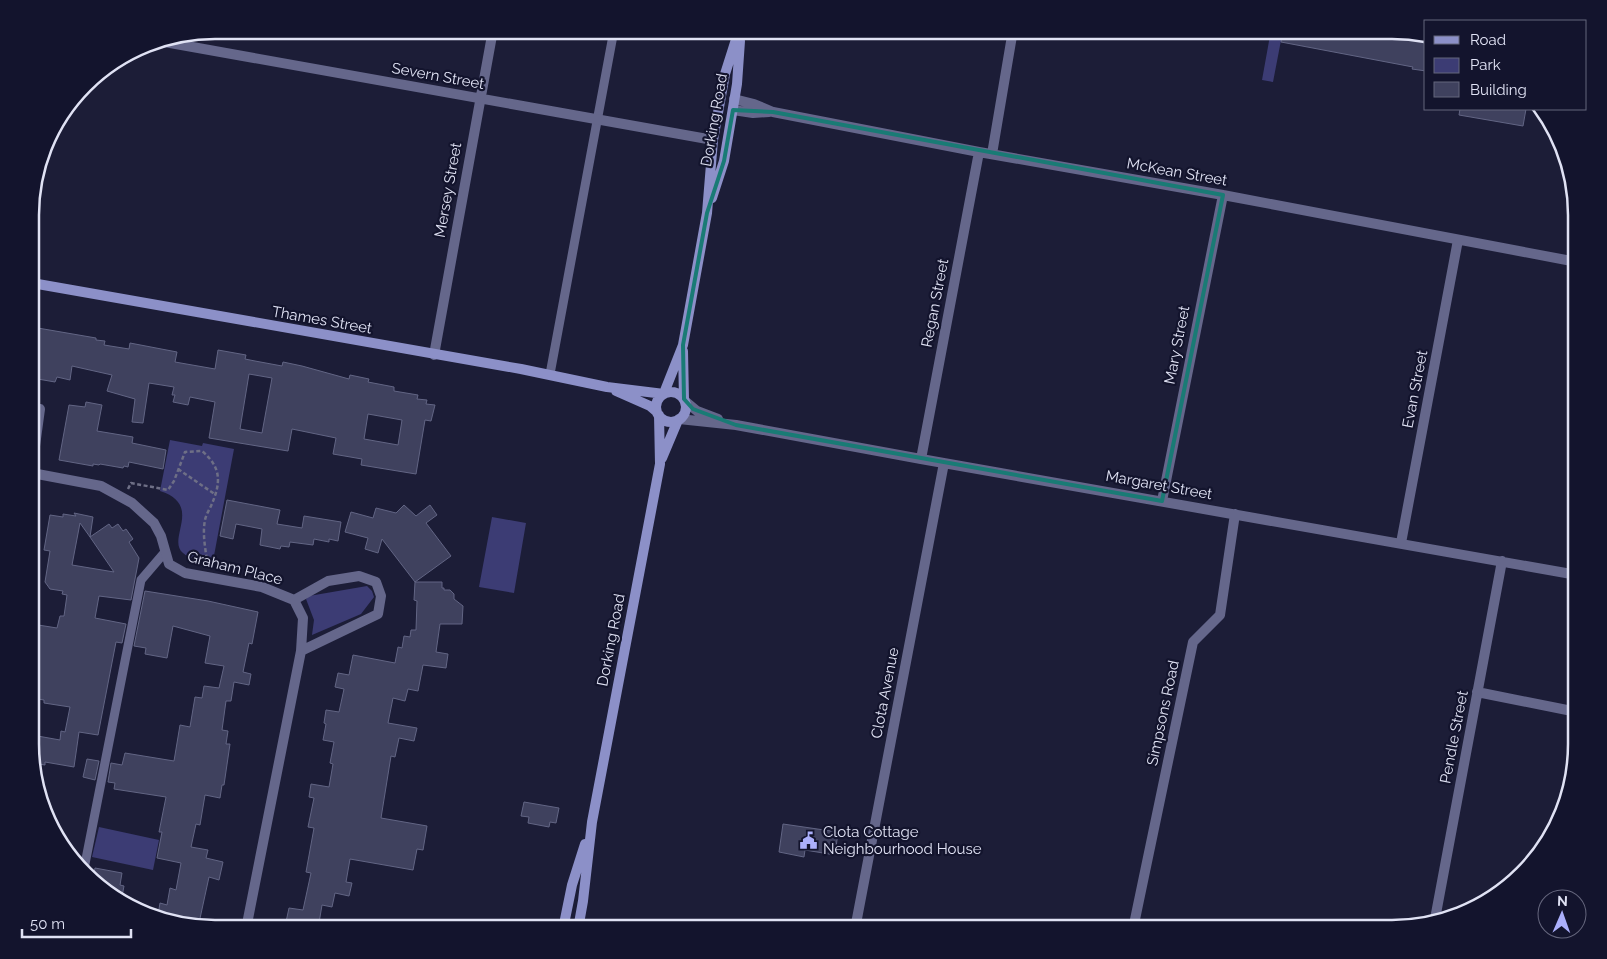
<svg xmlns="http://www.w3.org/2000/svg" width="1607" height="959" font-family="Raleway,sans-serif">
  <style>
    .green { fill: #3c3c74 }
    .building { fill: #3f415e; stroke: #626584; fill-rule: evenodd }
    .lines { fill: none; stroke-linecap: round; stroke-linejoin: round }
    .path { stroke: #6e6f86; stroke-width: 2.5; stroke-dasharray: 4 2.5; stroke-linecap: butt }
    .lane { stroke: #65678b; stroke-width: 9 }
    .street { stroke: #65678b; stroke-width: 10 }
    .secondary { stroke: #8c90c8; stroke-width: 10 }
    .marked { fill: none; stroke: #197b75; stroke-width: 4; stroke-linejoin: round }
    .labels { text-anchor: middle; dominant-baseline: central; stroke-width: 4.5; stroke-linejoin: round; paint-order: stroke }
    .street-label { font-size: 15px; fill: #e0e2f4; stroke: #13142d }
    .poi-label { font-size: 15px; fill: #e0e2f4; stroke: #13142d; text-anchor: start }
    .rim { fill: none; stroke: #e0e2f4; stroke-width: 2.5 }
  </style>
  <rect width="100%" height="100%" fill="#1c1d37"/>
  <path class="green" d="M1271 30H1283L1273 82 1262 80Z
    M170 440 202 446 203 443 234 449 213 561C204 560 190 560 183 553 166 539 204 505 160 491Z
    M492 517 526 523 514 593 479 587Z
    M367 586 372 591 374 597 361 614 312 635 314 620 306 599 309 596Z
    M99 827 159 840 153 870 92 857Z"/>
  <path class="building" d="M1283 30H1392L1426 34V71L1412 69 1413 67 1281 42Z
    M1460 109H1526L1523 126 1459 115Z
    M32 327 96 338V340L105 341 104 345 129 349 130 343 177 352 175 362 215 369 218 350 246 355 245 359 255 361 282 366 283 362 302 366 349 379 350 375 369 379 368 382 394 387V391L418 395 417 399 427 400 426 404 435 405 431 421 425 420 416 474 361 465 362 459 333 454 336 438 292 429 288 451 209 438 215 402 190 397 188 405 173 402 175 395H172L174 387 149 383 143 423 132 422 135 399 107 391 112 375 72 366 70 380 57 377 55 382 32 378ZM249 374 272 378 262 433 240 429ZM368 414 402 420 398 445 364 439Z
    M86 402 102 405 97 431 133 437 132 443 166 450 163 469 129 462 128 467 124 466 123 468 100 464 99 465 93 464V466L59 460 69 405 85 407Z
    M227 500 280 510 277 524 302 528 304 516 341 522 338 541 329 539V542L314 539 313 545 290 542 289 547 281 546 280 549 260 545 262 529 236 524 233 539 220 536Z
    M404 505 416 516 430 505 437 515 426 523 451 556 415 582H442V588H444V590H450L454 594V599L463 606 462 624H440L436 652 448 654 446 668 423 665 418 691 408 689 405 701 393 698 388 723 417 728 414 741 399 738 395 757 391 756 381 818 427 826 423 850 417 849 413 870 350 859 346 882 352 883 349 896 335 893 332 907 322 905 318 929H288L289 922H286L289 908 303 910 311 873 306 872 314 828 308 827 314 798 309 797 311 784 329 787 333 764 330 763 334 742 323 740 326 724 324 723 326 710 339 712 344 689 335 687 338 673 349 675 353 655 395 663 398 647 402 648 404 636 410 637 411 630H416L417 601 414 600 415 582 382 539 378 553 365 549 368 538 345 532 351 512 373 518 376 508 396 513Z
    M74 513 93 517 90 537 80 523 72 565 114 572 90 537 109 524 112 528 118 524 123 531 126 529 133 539 129 542 139 558 131 600 99 596 95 618 126 624 122 643 116 642 98 735 79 732 74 767 45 762V765L32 763V735L60 740 61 731 65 732 70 707 44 703V700L32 698 34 682H32L38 654 32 653V624L57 628 60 616H64L67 595 62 594 63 591 50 589 45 582 50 551 44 550 50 515 63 517V514L76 516Z
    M145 591 208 601 258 612 252 644 249 643 243 672 251 674 249 685 234 682 231 701H226L222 730 228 731 226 744H230L224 785H222L220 798 205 795 200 825 196 824 191 847 208 850 206 858 223 862 219 880 209 877 199 923 158 915 160 903 167 905 170 888 176 890 181 863 157 858 162 832H159L166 797 114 789 115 783 108 782 111 763 122 765 125 753 174 761 180 725 190 727 195 697 202 698 204 686 219 688 224 666 205 663 210 636 173 626 167 658 145 654 146 648 134 646Z
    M87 759 99 761 95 780 83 777Z
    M524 802 559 808 556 823 550 822 549 827 528 823 529 817 521 816Z
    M783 824 838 832 835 855 805 850 804 857 779 852Z
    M95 868 122 873 120 885 124 886 121 902 93 877Z"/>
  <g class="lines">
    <path class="path" d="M178 469 216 495
      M128 489 131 483 168 490 174 481 185 452 202 451C222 468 221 483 211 506 209 510 206 515 205 520 202 535 206 552 208 567"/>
    <path class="lane" d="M550 374 614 30
      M84 869 141 580 165 552"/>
    <path class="street" d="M159 41 713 140
      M734 99 754 104 773 112 979 152 1223 195 1577 262
      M733 110 753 113 769 112
      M992 154 1013 30
      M434 355 493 30
      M685 401 697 411 718 419
      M679 419 736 425 921 459 1577 575
      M921 459 979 152
      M32 468 40 409
      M32 473 101 486 132 503 154 523 161 536 169 564 185 573 262 587 294 600 303 618 301 651 246 929
      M1162 501 1223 195
      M1401 543 1458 240
      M294 600 328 581 359 576 376 582 381 596 378 614 301 651
      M1477 692 1577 712
      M1435 919 1502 561
      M855 929 944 463
      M1133 929 1193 642 1220 615 1235 514"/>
    <path class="secondary" d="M712 198 724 161 737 84 740 41
      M32 283 521 369 607 387 664 394
      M683 351 684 399
      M616 391 650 406 657 412
      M656 407a15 15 0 1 1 30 0a15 15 0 1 1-30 0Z
      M664 393 683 345 707 213 713 140 725 74 739 30
      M662 458 678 420
      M563 929 572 885 585 844
      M578 929 583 901 592 822 660 464 659 415"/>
  </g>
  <path class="marked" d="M733 110 773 112 1223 195 1162 501 736 425 693 409 684 399 683 345 707 213 724 161Z"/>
  <defs>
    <symbol id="civic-bare" viewBox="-9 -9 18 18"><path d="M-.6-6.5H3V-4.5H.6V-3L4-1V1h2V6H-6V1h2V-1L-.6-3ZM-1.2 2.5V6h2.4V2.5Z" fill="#abaffb" stroke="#13142d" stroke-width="2.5" paint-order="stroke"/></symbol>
  </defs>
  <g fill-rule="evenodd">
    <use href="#civic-bare" x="796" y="828" width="25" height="25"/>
  </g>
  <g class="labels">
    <g class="street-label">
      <text transform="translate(438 76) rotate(10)">Severn Street</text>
      <text transform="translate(714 120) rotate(-80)">Dorking Road</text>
      <text transform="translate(1177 172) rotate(10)">McKean Street</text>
      <text transform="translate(448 190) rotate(-80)">Mersey Street</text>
      <text transform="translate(935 303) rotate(-79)">Regan Street</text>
      <text transform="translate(322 320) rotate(10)">Thames Street</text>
      <text transform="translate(1177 345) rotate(-79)">Mary Street</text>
      <text transform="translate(1415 389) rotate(-79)">Evan Street</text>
      <text transform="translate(1159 485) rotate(10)">Margaret Street</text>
      <text transform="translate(235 568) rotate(14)">Graham Place</text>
      <text transform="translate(611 640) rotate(-79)">Dorking Road</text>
      <text transform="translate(885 693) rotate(-79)">Clota Avenue</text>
      <text transform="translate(1163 713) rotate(-78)">Simpsons Road</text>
      <text transform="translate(1454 737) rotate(-79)">Pendle Street</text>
    </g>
    <g class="poi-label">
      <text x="823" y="832">Clota Cottage<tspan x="823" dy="17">Neighbourhood House</tspan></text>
    </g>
  </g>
  <path d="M0 0H1607V959H0ZM215 39H1392A176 176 0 0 1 1568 215V744A176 176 0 0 1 1392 920H215A176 176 0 0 1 39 744V215A176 176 0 0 1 215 39Z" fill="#13142d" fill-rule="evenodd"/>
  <path class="rim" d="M215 39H1392A176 176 0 0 1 1568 215V744A176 176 0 0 1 1392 920H215A176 176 0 0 1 39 744V215A176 176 0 0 1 215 39Z"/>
  <rect x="1424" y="20" width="162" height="90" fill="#13142d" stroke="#65667d"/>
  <rect x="1434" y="36" width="25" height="8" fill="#8c90c8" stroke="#65667d"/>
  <text x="1470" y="45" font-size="15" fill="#e0e2f4">Road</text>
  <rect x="1434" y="58" width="25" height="15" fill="#3c3c74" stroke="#65667d"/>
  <text x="1470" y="70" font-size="15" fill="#e0e2f4">Park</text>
  <rect x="1434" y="82" width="25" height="15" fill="#3f415e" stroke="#65667d"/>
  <text x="1470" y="95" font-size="15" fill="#e0e2f4">Building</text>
  <g transform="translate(1562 914) rotate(2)"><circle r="24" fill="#13142d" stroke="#65667d"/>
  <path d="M0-4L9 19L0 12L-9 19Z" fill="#abaffb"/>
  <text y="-8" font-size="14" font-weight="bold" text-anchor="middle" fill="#e0e2f4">N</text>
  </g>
  <path d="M22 929v8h109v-8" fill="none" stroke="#e0e2f4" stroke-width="2.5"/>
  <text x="30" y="929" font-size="15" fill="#e0e2f4" stroke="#13142d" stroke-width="4" paint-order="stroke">50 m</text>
</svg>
